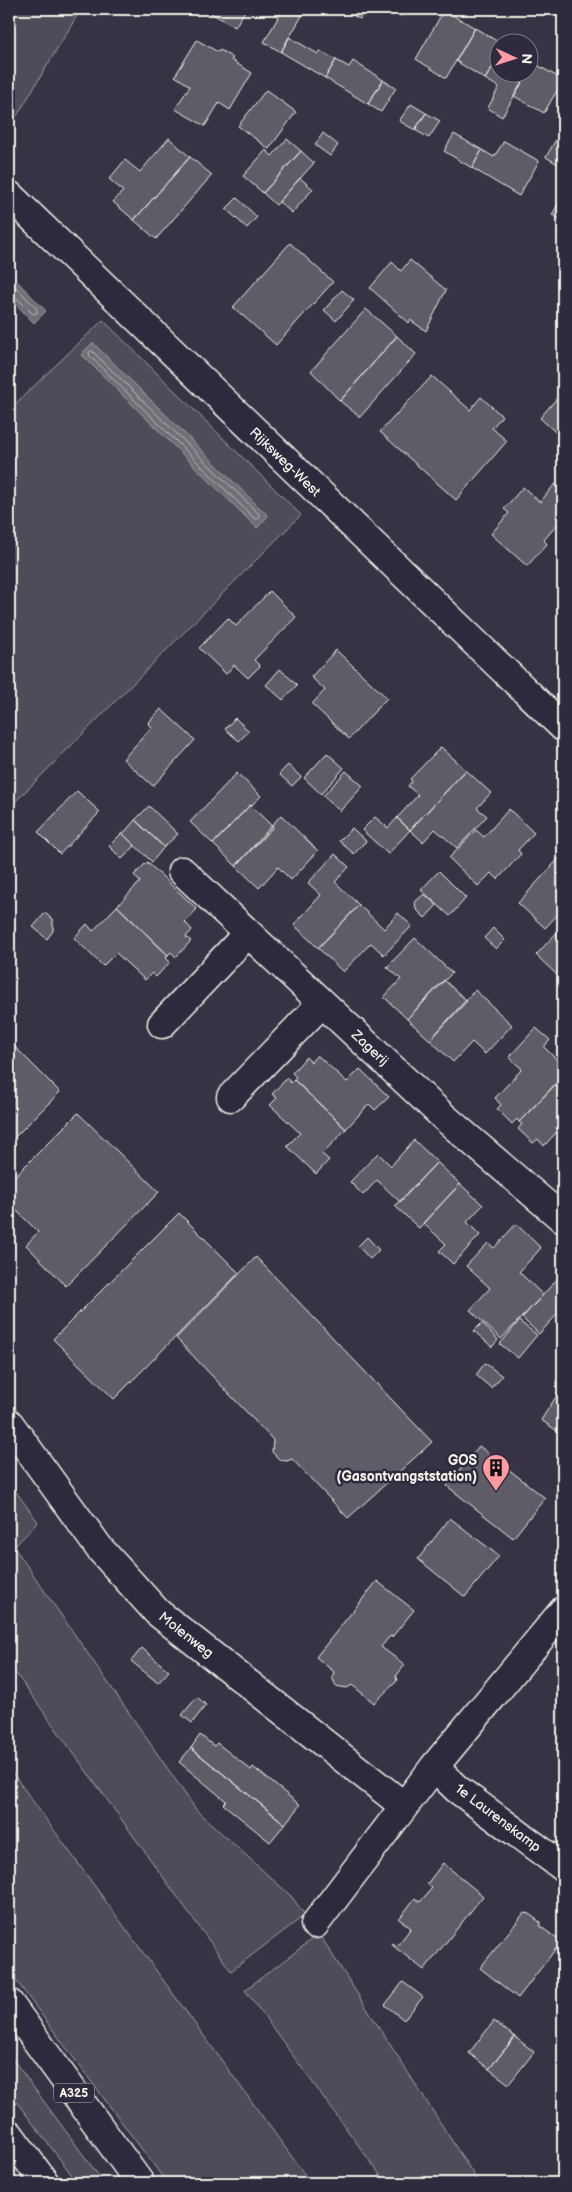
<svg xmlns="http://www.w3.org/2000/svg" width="572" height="2192" font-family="'Balsamiq Sans',sans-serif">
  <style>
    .green { fill: #504b59; stroke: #a29ea0 }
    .water { fill: #726e77; stroke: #a6a2a4 }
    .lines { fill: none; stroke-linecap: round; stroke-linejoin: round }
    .shore { stroke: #c0bdbb; stroke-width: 1 }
    .building { fill: #5f5c67; stroke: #f4f1e8 }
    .minor-casing { stroke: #f4f1e8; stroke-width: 31 }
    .motorway-casing { stroke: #f4f1e8; stroke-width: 31 }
    .minor { stroke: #2f2a3d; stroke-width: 28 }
    .motorway { stroke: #2f2a3d; stroke-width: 28 }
    .labels { text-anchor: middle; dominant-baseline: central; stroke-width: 5; stroke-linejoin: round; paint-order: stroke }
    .shield { fill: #2f2a3d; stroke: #b9b5b5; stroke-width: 1 }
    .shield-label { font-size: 12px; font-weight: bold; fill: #f4f1e8 }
    .street-label { font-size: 14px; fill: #f4f1e8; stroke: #2f2a3d }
    .poi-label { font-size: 14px; font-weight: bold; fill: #f4f1e8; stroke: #2f2a3d; text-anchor: end }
  </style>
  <rect width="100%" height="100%" fill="#373244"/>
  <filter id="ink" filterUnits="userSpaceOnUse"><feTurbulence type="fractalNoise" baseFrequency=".02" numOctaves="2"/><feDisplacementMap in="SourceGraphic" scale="10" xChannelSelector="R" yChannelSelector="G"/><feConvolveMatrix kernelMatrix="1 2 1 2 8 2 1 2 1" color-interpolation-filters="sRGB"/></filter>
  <g filter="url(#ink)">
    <path class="green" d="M14 9H81L9 129V18Z
      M103 320 301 515 9 808V410Z
      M9 1482 38 1522 14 1547 197 1811 291 1896 305 1915 231 1971 9 1664Z
      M9 1768 40 1811 311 2183H167L9 1971Z
      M319 1934 479 2183H386L245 1990Z
      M9 2054 17 2065 104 2183H78L9 2092Z"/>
    <path class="water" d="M9 273 46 311 34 323 9 297Z
      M93 343 268 516 257 528 81 354Z"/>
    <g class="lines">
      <path class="shore" d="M9 280 37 309V313L33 314 14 295 9 294
        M92 351 259 514V518L255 519 90 356 89 353Z"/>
    </g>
    <path class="building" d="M204 9H246L235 27Z
      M283 9H294L303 14 281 52 264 42Z
      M346 9H366L360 19 345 11Z
      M389 9H406L402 16Z
      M444 10 475 28 446 78 416 59Z
      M475 28 500 43V55L485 79 456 61Z
      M289 37 318 54 320 51 336 60 325 78 281 52Z
      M197 40 218 52 220 50 233 58 231 60 252 73 230 110 219 103 205 126 175 109 190 86 175 76Z
      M500 55V72H528L502 117 488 108 499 87 485 79Z
      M336 60 349 67 353 61 383 80 368 104 325 78Z
      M534 63 563 80 544 113 514 96Z
      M383 80 396 88 381 112 368 104Z
      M266 90 296 112 269 149 238 126Z
      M411 104 426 113 415 130 399 121Z
      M426 113 440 121 429 138 415 130Z
      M563 127V162L561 166 546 157Z
      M323 133 338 145 330 156 315 145Z
      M454 134 482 150 472 168 444 151Z
      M169 138 190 157 134 220 113 202 123 191 109 179 125 160 140 172Z
      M287 139 301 151 263 193 243 176 266 150 272 156Z
      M504 141 539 161 519 196 472 168 482 150 494 157Z
      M301 151 314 163 276 205 263 193Z
      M190 157 212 175 156 239 134 220Z
      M300 178 313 189 292 213 279 202Z
      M562 197H563V221L552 215Z
      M237 198 257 217 247 228 226 209Z
      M290 243 333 282 276 345 233 307Z
      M410 260 446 290 426 331 410 320 409 323 370 288 392 262 401 271Z
      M342 290 354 300 336 321 324 310Z
      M366 309 397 336 340 401 311 371Z
      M397 336 416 354 360 417 340 401Z
      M432 376 470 410 481 397 502 416 492 428 507 441 456 500 380 432Z
      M563 391V439L540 418Z
      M555 484 563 491V509L556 517 560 521 544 540 547 544 527 566 491 534 509 513 504 509 523 487 540 502Z
      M270 591 296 617 254 660 260 666 248 678 234 665 226 674 199 648 228 618 236 626Z
      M336 650 387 698 349 739 312 704 325 690 311 677Z
      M280 669 297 685 283 700 266 685Z
      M161 709 195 740 153 786 123 759 152 727 148 723Z
      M235 718 249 731 239 741 225 729Z
      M441 747 466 770 410 830 397 818 418 795 408 786 412 781 410 779Z
      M327 753 344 768 321 794 304 778Z
      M288 765 301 777 292 786 279 774Z
      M466 770 491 793 477 808 487 816 457 848 435 829 423 842 410 830Z
      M346 771 363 786 340 811 323 796Z
      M237 773 261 796 251 806 250 805 213 844 190 822Z
      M77 791 100 812 60 854 38 832Z
      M250 805 273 827 236 866 213 844Z
      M149 806 178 834 164 847 135 820Z
      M509 809 534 833 518 850 521 854 498 879 491 873 478 886 449 858 476 830 484 837Z
      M281 815 318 851 291 880 278 867 259 888 236 866Z
      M375 817 388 828 397 818 410 830 388 854 362 830Z
      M135 820 164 847 152 862 123 834Z
      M352 828 366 841 354 854 339 841Z
      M122 833 135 846 122 859 109 846Z
      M335 854 349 867 335 882 359 905 318 948 294 925 321 895 308 883Z
      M562 855 563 909 545 928 518 903Z
      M147 862 197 909 185 922 192 930 186 937 191 941 176 957 171 952 168 955 117 906 140 882 134 875Z
      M439 871 466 898 450 916 421 890Z
      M424 894 437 905 425 918 416 909 415 902Z
      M359 905 384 929 398 913 412 926 384 955 371 943 343 972 318 948Z
      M117 906 168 955 166 958 170 962 156 977 152 973 145 980 116 953 103 966 74 938 87 924 93 931Z
      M45 913 53 920V931L47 939 33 927Z
      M563 926V968L557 975 536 955Z
      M493 928 505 940 496 949 484 938Z
      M415 938 452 973 407 1019 384 997 401 979 387 967Z
      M444 980 467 1001 430 1040 407 1019Z
      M475 990 512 1025 485 1054 472 1042 453 1062 430 1040Z
      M536 1028 550 1040 544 1047 563 1066V1077L519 1122 517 1119 512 1124 497 1109 501 1105 495 1098 522 1069 509 1057Z
      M9 1041 60 1092 9 1143Z
      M317 1055 347 1082 360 1069 389 1097 375 1110 369 1104 346 1129 294 1080 296 1077 292 1073 306 1057 311 1062Z
      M287 1078 291 1083 294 1080 346 1129 322 1154 329 1160 316 1174 287 1146 300 1133 270 1105 277 1098 272 1094Z
      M560 1079 563 1082V1125L544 1146 538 1139 533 1143 518 1129 522 1124 519 1122Z
      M78 1113 159 1192 66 1286 26 1245 38 1232 9 1203V1182Z
      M414 1140 437 1162 400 1202 377 1180 363 1195 350 1182 378 1153 391 1166Z
      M437 1162 460 1184 419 1228 395 1206Z
      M460 1184 483 1205 467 1222 480 1235 453 1264 439 1251 446 1244 423 1223Z
      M179 1213 239 1273 114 1399 53 1339Z
      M516 1224 541 1248 519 1272 543 1295 501 1339 470 1310 490 1288 466 1266 488 1243 494 1248Z
      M367 1237 379 1250 370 1259 358 1246Z
      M256 1257 432 1442 348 1518 292 1459 287 1461 280 1460 272 1452 273 1440 176 1338Z
      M560 1276 563 1279V1308L539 1334 522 1318Z
      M519 1321 537 1335 518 1358 500 1344Z
      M482 1323 498 1340 492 1347 474 1331Z
      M485 1363 502 1376 491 1388 476 1375Z
      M563 1386V1435L541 1420Z
      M479 1446 545 1498 513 1538 447 1486Z
      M450 1518 499 1556 465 1597 418 1559Z
      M377 1581 414 1610 392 1637 390 1636 381 1647 405 1665 396 1676 397 1681 374 1703 352 1685 347 1688 336 1686 332 1677 334 1672 316 1657Z
      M142 1648 169 1671 158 1683 131 1661Z
      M197 1697 206 1705 192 1723 182 1715Z
      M200 1735 214 1746 217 1743 251 1770 253 1767 300 1805 285 1824 191 1748Z
      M191 1748 285 1824 270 1842 223 1804 226 1801 179 1762Z
      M443 1863 483 1896 424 1970 392 1945 393 1943 397 1946 411 1928 399 1919 415 1898 420 1902 432 1888 427 1884Z
      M524 1913 529 1914 540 1922V1926L561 1942 518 1998 480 1968Z
      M403 1982 423 1997 404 2020 385 2005Z
      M494 2021 515 2037 489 2069 469 2053Z
      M515 2037 534 2052 509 2084 489 2069Z"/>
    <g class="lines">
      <defs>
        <path id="minor" d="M9 195 563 727
          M182 871 445 1118 563 1219
          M162 1024 248 933
          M231 1097 322 1003
          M9 1423 100 1549 157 1612 404 1806
          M434 1767 457 1789 563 1867
          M315 1924 434 1767 563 1611"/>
        <path id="motorway" d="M9 2003 140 2183
          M9 2134 45 2183"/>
      </defs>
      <use href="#minor" class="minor-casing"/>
      <use href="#motorway" class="motorway-casing"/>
      <use href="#minor" class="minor"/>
      <use href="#motorway" class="motorway"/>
    </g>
  </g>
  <defs>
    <symbol id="building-pin" viewBox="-11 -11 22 30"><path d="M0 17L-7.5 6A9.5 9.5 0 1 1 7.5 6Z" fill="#ff9aa2" stroke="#2f2a3d"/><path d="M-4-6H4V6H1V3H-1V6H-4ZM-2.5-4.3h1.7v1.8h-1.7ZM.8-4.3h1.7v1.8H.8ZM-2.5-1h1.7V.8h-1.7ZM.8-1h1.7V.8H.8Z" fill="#111"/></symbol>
  </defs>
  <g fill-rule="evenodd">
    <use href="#building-pin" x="480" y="1452" width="32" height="43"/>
  </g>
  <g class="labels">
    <rect class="shield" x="54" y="2083.5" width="40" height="19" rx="4"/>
    <g class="shield-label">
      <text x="74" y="2093">A325</text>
    </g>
    <g class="street-label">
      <text transform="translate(285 462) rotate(44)">Rijksweg-West</text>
      <text transform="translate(370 1048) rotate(43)">Zagerij</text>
      <text transform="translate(186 1635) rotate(38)">Molenweg</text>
      <text transform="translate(498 1818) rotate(37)">1e Laurenskamp</text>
    </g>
    <g class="poi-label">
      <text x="477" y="1460">GOS<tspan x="477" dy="16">(Gasontvangststation)</tspan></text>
    </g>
  </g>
  <rect width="572" height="2192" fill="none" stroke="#2f2a3d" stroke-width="30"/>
  <rect x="15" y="15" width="542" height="2162" fill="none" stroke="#f4f1e8" stroke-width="2" filter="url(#ink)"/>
  <g transform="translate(514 58) rotate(93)"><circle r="24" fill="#2f2a3d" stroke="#7e7a81"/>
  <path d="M0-4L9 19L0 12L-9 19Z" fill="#ff9aa2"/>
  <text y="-8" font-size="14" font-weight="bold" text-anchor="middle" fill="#f4f1e8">N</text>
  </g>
</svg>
